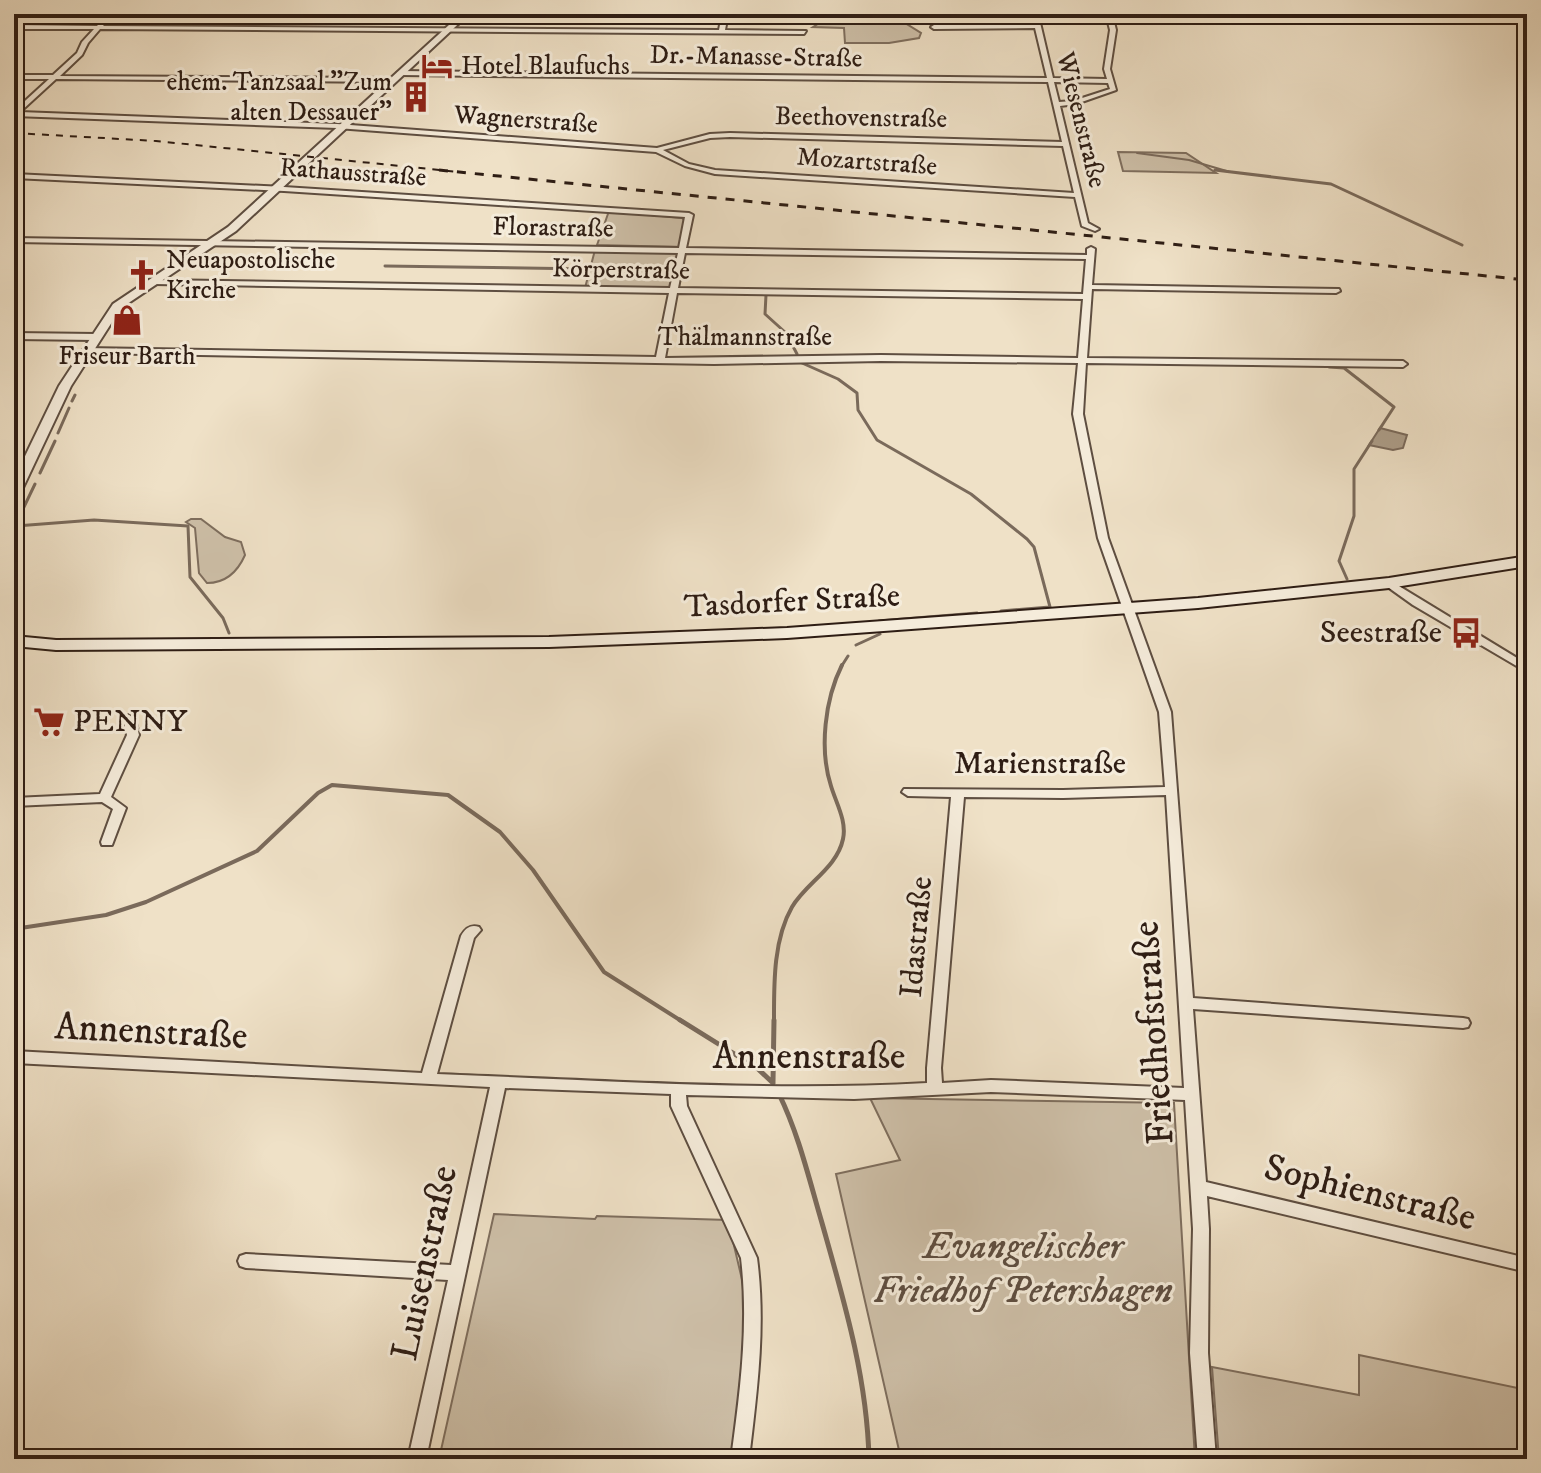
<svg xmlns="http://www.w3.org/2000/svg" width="1541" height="1473" font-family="'IM FELL DW Pica',serif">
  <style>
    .green { fill: #cec0a9; stroke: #7e6e5e; stroke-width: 2 }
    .water { fill: #ad9e8a; stroke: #7a6a5b; stroke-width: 2 }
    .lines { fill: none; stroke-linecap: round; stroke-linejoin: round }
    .stream-far3 { stroke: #7a6a5b; stroke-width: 2 }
    .stream-far2 { stroke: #7a6a5b; stroke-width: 3 }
    .stream-far1 { stroke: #7a6a5b; stroke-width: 4 }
    .stream { stroke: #7a6a5b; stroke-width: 5 }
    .minor-casing { stroke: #5e4e41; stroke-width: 4 }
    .tertiary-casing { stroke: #5e4e41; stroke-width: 4 }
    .secondary-casing { stroke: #2e1d14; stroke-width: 4 }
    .minor { fill: #f5ecdb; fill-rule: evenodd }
    .tertiary { fill: #f5ecdb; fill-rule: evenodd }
    .secondary { fill: #f5ecdb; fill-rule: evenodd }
    .rail-far1 { stroke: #2e1d14; stroke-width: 2; stroke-dasharray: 7 7; stroke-linecap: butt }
    .rail { stroke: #2e1d14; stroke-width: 3; stroke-dasharray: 9 9; stroke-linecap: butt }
    .labels { text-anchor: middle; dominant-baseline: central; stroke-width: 6; stroke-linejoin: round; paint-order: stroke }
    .far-street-label { font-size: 26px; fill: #2e1d14; stroke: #f5ecdb }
    .far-poi-label { font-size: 26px; fill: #2e1d14; stroke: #f5ecdb; text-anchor: start }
    .street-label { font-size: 32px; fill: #2e1d14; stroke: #f5ecdb }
    .poi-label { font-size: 32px; fill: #2e1d14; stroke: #f5ecdb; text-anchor: end }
    .near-street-label { font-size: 38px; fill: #2e1d14; stroke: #f5ecdb }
    .near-park-label { font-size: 38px; font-style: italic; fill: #5e4e41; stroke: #f5ecdb }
  </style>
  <rect width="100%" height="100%" fill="#efe1c7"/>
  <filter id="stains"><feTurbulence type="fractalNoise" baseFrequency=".0025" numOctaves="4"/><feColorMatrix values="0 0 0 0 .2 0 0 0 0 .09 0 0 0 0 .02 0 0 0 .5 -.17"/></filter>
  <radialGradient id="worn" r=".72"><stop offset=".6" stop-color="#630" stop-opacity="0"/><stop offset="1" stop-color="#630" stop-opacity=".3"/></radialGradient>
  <path class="green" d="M834 14H900L902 21 921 33 919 38 889 43H845L844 28 813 27Z
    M1118 152 1186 153 1216 173 1123 171Z
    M609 211 682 218 688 223 683 247 597 245Z
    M595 250 680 251 674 289 585 288Z
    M191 519H201L225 537 241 542 245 555C238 571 226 583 207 583L199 573 195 528 186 522Z
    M870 1098 1174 1103 1195 1459H901L836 1174 900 1160Z
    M494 1214 595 1219 597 1216 728 1220 748 1305 732 1459H439Z
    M1359 1355 1527 1390V1459H1219L1212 1367 1359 1395Z"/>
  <path class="water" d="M1380 428 1407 435 1403 448 1393 450 1369 445Z"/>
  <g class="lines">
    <path class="stream-far3" d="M1137 153 1189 160 1230 172"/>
    <path class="stream-far2" d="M1215 170 1331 184 1462 245
      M385 266 588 269
      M595 269 676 270
      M766 295 765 314 786 333 797 354
      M802 363 838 379 857 393 858 410 877 440 971 494 1027 539 1034 547 1050 607 1001 611
      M1329 367 1344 368 1394 407 1379 430
      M72 401 75 395
      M58 433 69 408
      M40 473 55 441
      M23 509 35 484
      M20 518 16 526 94 520 188 526 190 577 223 618 229 633
      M1347 579 1339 561 1354 516V469L1372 441
      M879 621 977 613
      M856 645 880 634
      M841 667 848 656"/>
    <path class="stream-far1" d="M14 929 106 915 146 902 257 851 318 793 332 785 448 795 500 832 533 870 604 972 683 1022
      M774 1022C774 985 773 940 792 907 806 883 837 868 843 839 847 821 836 803 831 786 819 749 825 699 842 665"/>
    <path class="stream" d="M680 1020 757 1068 773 1083
      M773 1082 774 1020
      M779 1094C799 1135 809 1179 822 1223 844 1301 867 1377 869 1459"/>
    <defs>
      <path id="minor" d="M108 14H114L103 26 719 30 722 14H728L725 30 806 31 804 34 100 29 88 43 82 55 60 76 394 78 397 80 394 82 56 79 20 112 337 124 657 148 710 134 730 133 1062 142 1048 82 400 75 397 73 400 71 1047 78 1035 28 934 29 931 27 934 25 1035 24 1032 14H1038L1053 78 1107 79 1104 69 1110 30 1106 14H1112L1116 30 1110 69 1116 90 1076 104 1060 106 1088 223 1099 229 1095 231 1082 226 1075 197 715 174 685 166 656 152 337 128 14 116V111L49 79H14V75H53L77 53 82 42 94 29H14V25L97 26ZM1054 82 1108 83 1110 89 1073 101 1059 102ZM730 137 1063 146 1074 193 715 170 689 164 663 150 710 138Z
        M14 174 284 187 689 213 693 215 686 248 1087 255V249L1091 247 1095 249 1092 285 1339 289 1340 291 1336 293 1092 289 1087 358 1403 361 1407 364 1403 367 1086 363 1083 414 1108 538 1171 712 1193 998 1463 1018 1468 1019 1470 1023 1468 1027 1463 1028 1193 1009 1206 1182 1527 1258V1272L1207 1196 1209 1229 1208 1353 1216 1459H1198L1190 1353 1193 1229 1185 1100 991 1092 854 1099 686 1095 687 1106 757 1258C766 1326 757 1392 749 1459H731C740 1392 749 1326 741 1258L671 1106V1094L505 1088 426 1459H408L448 1280 246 1268 240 1266 238 1261 240 1256 246 1254 451 1265 490 1087 14 1063V1051L422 1073 461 936C465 929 470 924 479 927L481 930 474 938 437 1074C600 1080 764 1092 927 1083V1068L951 797 908 796 902 792 904 789 1063 790 1165 787 1159 712 1098 538 1073 414 1078 363 881 361 714 364 88 353 84 350 85 348 656 357 669 293 154 284 150 282 154 280 670 288 678 253 14 242V238L679 248 685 217 284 191 14 178ZM685 253 1086 259 1083 294 678 288ZM677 293 1083 299 1078 358 881 355 665 358ZM1166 795 1184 1088 991 1080 942 1083 941 1068 964 797 1063 798Z
        M14 333 96 334 100 337 96 340 14 339Z
        M1389 580 1527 664V672L1413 605 1385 585 1384 583Z
        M129 715 135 719 139 735 111 797 126 808 112 845H102L101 842 113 809 102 802 14 806V798L100 794 127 735 123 719Z"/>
      <path id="tertiary" d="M461 14H469L236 231 121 308 71 386 21 492 14 496V479L59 386 113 304 228 227Z"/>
      <path id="secondary" d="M1527 556V566L1389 588 1198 608 787 638 549 647 56 650 14 646V636L56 640 549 637 787 628 1198 598 1389 578Z"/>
    </defs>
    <use href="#minor" class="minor-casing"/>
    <use href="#tertiary" class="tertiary-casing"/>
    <use href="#secondary" class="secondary-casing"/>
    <use href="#minor" class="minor"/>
    <use href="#tertiary" class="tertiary"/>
    <use href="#secondary" class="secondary"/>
    <path class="rail-far1" d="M14 133 156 141 459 172"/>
    <path class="rail" d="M439 170 1527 280"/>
  </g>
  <defs>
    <symbol id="hotel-bare" viewBox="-9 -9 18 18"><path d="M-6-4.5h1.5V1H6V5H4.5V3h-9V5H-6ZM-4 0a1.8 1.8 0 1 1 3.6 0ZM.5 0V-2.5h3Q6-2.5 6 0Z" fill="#8f2418" stroke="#f5ecdb" stroke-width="2.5" paint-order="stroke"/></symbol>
    <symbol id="building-bare" viewBox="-9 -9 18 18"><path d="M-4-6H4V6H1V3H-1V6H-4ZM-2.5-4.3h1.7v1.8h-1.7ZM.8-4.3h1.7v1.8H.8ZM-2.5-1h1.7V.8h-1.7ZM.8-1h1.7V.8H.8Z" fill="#8f2418" stroke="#f5ecdb" stroke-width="2.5" paint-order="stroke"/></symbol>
    <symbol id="church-bare" viewBox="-9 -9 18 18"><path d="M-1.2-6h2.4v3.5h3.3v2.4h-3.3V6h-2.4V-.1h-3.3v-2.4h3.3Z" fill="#8f2418" stroke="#f5ecdb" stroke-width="2.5" paint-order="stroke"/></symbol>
    <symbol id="shop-bare" viewBox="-9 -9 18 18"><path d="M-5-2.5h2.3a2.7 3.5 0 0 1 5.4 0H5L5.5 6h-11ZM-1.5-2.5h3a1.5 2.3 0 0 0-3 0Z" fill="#8f2418" stroke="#f5ecdb" stroke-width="2.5" paint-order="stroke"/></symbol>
    <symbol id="bus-bare" viewBox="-9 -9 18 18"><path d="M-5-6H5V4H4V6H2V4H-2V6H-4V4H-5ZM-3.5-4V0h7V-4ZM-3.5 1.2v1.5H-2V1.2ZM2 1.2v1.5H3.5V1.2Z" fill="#8f2418" stroke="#f5ecdb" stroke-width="2.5" paint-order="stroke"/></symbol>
    <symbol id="supermarket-bare" viewBox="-9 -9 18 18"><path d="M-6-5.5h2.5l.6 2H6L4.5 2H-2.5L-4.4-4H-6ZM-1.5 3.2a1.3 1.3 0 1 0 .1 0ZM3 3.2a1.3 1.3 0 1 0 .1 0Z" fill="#8f2418" stroke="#f5ecdb" stroke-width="2.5" paint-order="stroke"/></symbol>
  </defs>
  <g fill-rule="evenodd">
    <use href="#hotel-bare" x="415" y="44" width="44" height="44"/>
    <use href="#building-bare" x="394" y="75" width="44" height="44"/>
    <use href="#church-bare" x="120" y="253" width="44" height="44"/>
    <use href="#shop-bare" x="105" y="298" width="44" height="44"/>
    <use href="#bus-bare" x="1444" y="611" width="44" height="44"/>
    <use href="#supermarket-bare" x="27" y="700" width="44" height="44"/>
  </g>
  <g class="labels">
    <g class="far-street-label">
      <text transform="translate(756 57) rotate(1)">Dr.-Manasse-Straße</text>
      <text transform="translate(861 118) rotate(1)">Beethovenstraße</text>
      <text transform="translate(526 120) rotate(4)">Wagnerstraße</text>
      <text transform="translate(1081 120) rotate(76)">Wiesenstraße</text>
      <text transform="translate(867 162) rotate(4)">Mozartstraße</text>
      <text transform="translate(353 173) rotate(4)">Rathausstraße</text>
      <text transform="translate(553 228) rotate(1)">Florastraße</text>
      <text transform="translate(621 270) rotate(1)">Körperstraße</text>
      <text x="745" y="337">Thälmannstraße</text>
    </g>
    <g class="far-poi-label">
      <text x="461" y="66">Hotel Blaufuchs</text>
      <text x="392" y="82" text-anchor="end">ehem. Tanzsaal "Zum<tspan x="392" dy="30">alten Dessauer"</tspan></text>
      <text x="166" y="260">Neuapostolische<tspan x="166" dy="30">Kirche</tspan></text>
      <text x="127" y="356" text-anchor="middle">Friseur Barth</text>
    </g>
    <g class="street-label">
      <text transform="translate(792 602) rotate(-3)">Tasdorfer Straße</text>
      <text x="1040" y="764">Marienstraße</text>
      <text transform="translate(917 937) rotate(-85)">Idastraße</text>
    </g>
    <g class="poi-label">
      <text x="1442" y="633">Seestraße</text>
      <text x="73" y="722" text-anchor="start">PENNY</text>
    </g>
    <g class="near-street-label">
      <text transform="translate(151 1032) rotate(3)">Annenstraße</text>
      <text transform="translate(1154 1033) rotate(-94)">Friedhofstraße</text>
      <text x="809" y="1057">Annenstraße</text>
      <text transform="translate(1370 1193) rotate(14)">Sophienstraße</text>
      <text transform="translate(425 1263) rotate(-78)">Luisenstraße</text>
    </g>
    <g class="near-park-label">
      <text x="1023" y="1247">Evangelischer<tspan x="1023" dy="44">Friedhof Petershagen</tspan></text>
    </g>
  </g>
  <rect width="1541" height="1473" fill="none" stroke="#efe1c7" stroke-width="48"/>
  <rect x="16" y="16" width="1509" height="1441" fill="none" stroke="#2e1d14" stroke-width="4"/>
  <rect x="24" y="24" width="1493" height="1425" fill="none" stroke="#2e1d14" stroke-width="2"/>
  <rect width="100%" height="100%" filter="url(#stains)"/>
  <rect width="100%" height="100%" fill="url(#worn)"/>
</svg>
